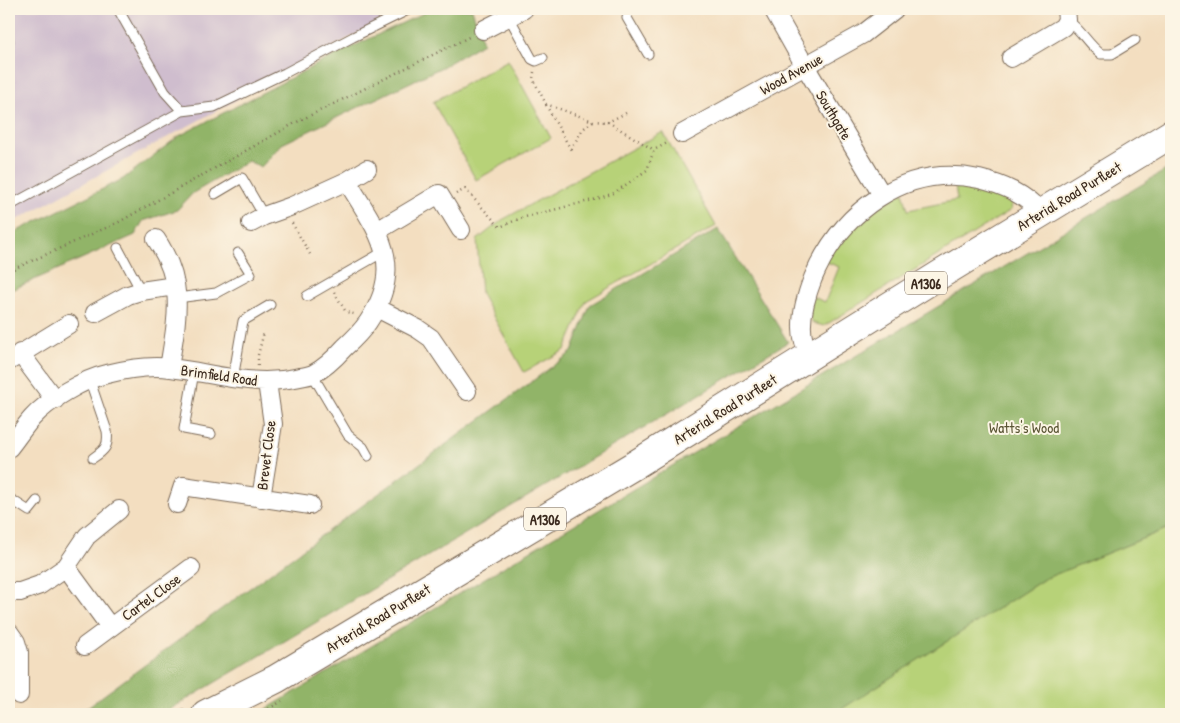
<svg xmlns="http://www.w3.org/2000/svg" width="1180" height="723" font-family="'Patrick Hand',sans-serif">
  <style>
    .industrial { fill: #cfbdce }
    .green { fill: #b7d278; stroke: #797e4b }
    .forest { fill: #91b468; stroke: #666f43 }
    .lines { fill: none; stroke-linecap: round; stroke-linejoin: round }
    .lane-casing { stroke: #7b6957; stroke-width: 11 }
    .street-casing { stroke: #7b6957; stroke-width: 20 }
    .primary-casing { stroke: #7b6957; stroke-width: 30 }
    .path { stroke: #7b6957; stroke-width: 2.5; stroke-dasharray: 1 4; stroke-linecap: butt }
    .lane { stroke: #fff; stroke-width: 9 }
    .street { stroke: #fff; stroke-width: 18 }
    .primary { stroke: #fff; stroke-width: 28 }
    .labels { text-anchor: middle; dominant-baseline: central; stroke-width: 4; stroke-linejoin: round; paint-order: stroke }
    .shield { fill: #fcf5e5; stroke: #75675a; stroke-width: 1 }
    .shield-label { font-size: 14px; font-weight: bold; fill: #3b2a1e }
    .street-label { font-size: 15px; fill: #3b2a1e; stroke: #fcf5e5 }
    .park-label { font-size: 15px; fill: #5a5434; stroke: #fcf5e5 }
  </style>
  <rect width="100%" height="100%" fill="#fcf5e5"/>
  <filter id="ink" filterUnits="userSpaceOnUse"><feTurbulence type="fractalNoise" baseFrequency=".02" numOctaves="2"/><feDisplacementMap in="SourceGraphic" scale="10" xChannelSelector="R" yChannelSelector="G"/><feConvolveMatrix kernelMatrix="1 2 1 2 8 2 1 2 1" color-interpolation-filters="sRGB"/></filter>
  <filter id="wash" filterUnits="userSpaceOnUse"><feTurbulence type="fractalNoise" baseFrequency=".0096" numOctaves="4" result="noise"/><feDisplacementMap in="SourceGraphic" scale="20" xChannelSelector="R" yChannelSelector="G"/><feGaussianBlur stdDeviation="1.12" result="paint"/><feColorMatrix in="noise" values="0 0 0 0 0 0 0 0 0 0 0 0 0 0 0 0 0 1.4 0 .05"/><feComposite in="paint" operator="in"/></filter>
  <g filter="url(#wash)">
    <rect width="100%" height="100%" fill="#f3dec0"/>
    <path class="industrial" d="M9 9H402L9 224Z"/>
    <path class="green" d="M508 60 551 138 476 180 433 102Z
      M663 132 716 226 586 301 565 350 524 372 481 294 477 240 502 220Z
      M955 185H967L1001 193 1012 202 1011 210 824 326 813 323 809 315 813 297 825 302 839 267 824 261 848 225 903 192 908 210 957 200Z
      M1171 527V714H833L1044 579Z"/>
    <path class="forest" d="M432 9H472L483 43 442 67 282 144 261 167 248 161 193 193 177 210 143 221 135 235 9 291V235L123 179 179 136 335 55Z
      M9 20 16 41 9 45Z
      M1171 167V527L1044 579 834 714H258Z
      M718 229 788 342 162 714H78L572 352 590 305Z"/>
  </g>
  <g filter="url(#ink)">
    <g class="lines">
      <defs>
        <path id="lane" d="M118 9 165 92 182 111 214 107 285 73 353 37 410 9
          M509 17 532 59 536 61 543 58
          M627 18 648 54
          M1067 20C1082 30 1087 44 1101 54H1112L1135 40
          M215 194 242 178 264 216
          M9 206 182 111
          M118 248 141 291
          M307 296 385 251
          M177 298 216 293 251 274 238 253
          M194 372 184 429 211 434
          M312 374 348 435 363 447 368 456
          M233 379 243 321 270 305
          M90 381 107 431C109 446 105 450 93 458
          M9 498 29 511 37 501"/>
        <path id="street" d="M773 9 805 66 882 195
          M483 30 524 9
          M1011 58 1063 27 1067 20 1066 9
          M682 134 863 34 895 9
          M347 181 367 169
          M377 231 439 194 461 230
          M156 239C186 284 177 318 169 368
          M377 308 418 329 431 338 467 391
          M95 313 128 295 141 291 175 286
          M20 353 55 400
          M812 355C810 351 806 346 804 342 798 322 806 296 813 278 841 212 904 163 979 179 1004 185 1024 194 1041 213
          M9 361 69 324
          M9 448C17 438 24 427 32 418 48 400 84 379 107 374 127 369 150 365 171 368 213 373 252 387 295 378 300 377 308 376 313 374 325 368 336 357 345 347 354 339 361 332 368 322 407 264 377 231 347 181L292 206 264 216 251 223
          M261 498 273 424 267 382
          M177 504 183 486 310 505
          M66 567 110 627
          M9 592H20L40 585 66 567 87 536 119 510
          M9 632 16 642 19 652V695
          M85 646 191 568"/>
        <path id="primary" d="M206 714 276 679 633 466 941 274 1171 134"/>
      </defs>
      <use href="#lane" class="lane-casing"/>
      <use href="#street" class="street-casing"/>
      <use href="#primary" class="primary-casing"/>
      <path class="path" d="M534 72 533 79 546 104 593 121 608 122
        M546 105 571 150
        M626 113 608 122 654 150
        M571 149 583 129 593 121
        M456 194 465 189 500 227 521 218 597 199 614 193 647 170 654 150 669 142
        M292 223 311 256
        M9 271 119 222 297 122 471 36
        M334 292 346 312 354 314
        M258 365V355L264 332
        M174 714 186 708
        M260 714 282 701"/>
      <use href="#lane" class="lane"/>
      <use href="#street" class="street"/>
      <use href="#primary" class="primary"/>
    </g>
  </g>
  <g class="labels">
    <g class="shield">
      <rect x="905" y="271.5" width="42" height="23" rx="4"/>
      <rect x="524" y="507.5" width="42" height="23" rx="4"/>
    </g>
    <g class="shield-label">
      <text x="926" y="283">A1306</text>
      <text x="545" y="519">A1306</text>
    </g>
    <g class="street-label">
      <text transform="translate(791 74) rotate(-29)">Wood Avenue</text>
      <text transform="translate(834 115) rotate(59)">Southgate</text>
      <text transform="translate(1069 196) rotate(-31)">Arterial Road Purfleet</text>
      <text transform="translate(219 375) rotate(8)">Brimfield Road</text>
      <text transform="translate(725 409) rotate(-32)">Arterial Road Purfleet</text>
      <text transform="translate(266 455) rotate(-83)">Brevet Close</text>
      <text transform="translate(151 597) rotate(-36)">Cartel Close</text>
      <text transform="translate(378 618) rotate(-31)">Arterial Road Purfleet</text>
    </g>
    <g class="park-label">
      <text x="1024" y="427">Watts's Wood</text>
    </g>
  </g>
  <rect width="1180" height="723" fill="none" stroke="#fcf5e5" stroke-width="30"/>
</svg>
